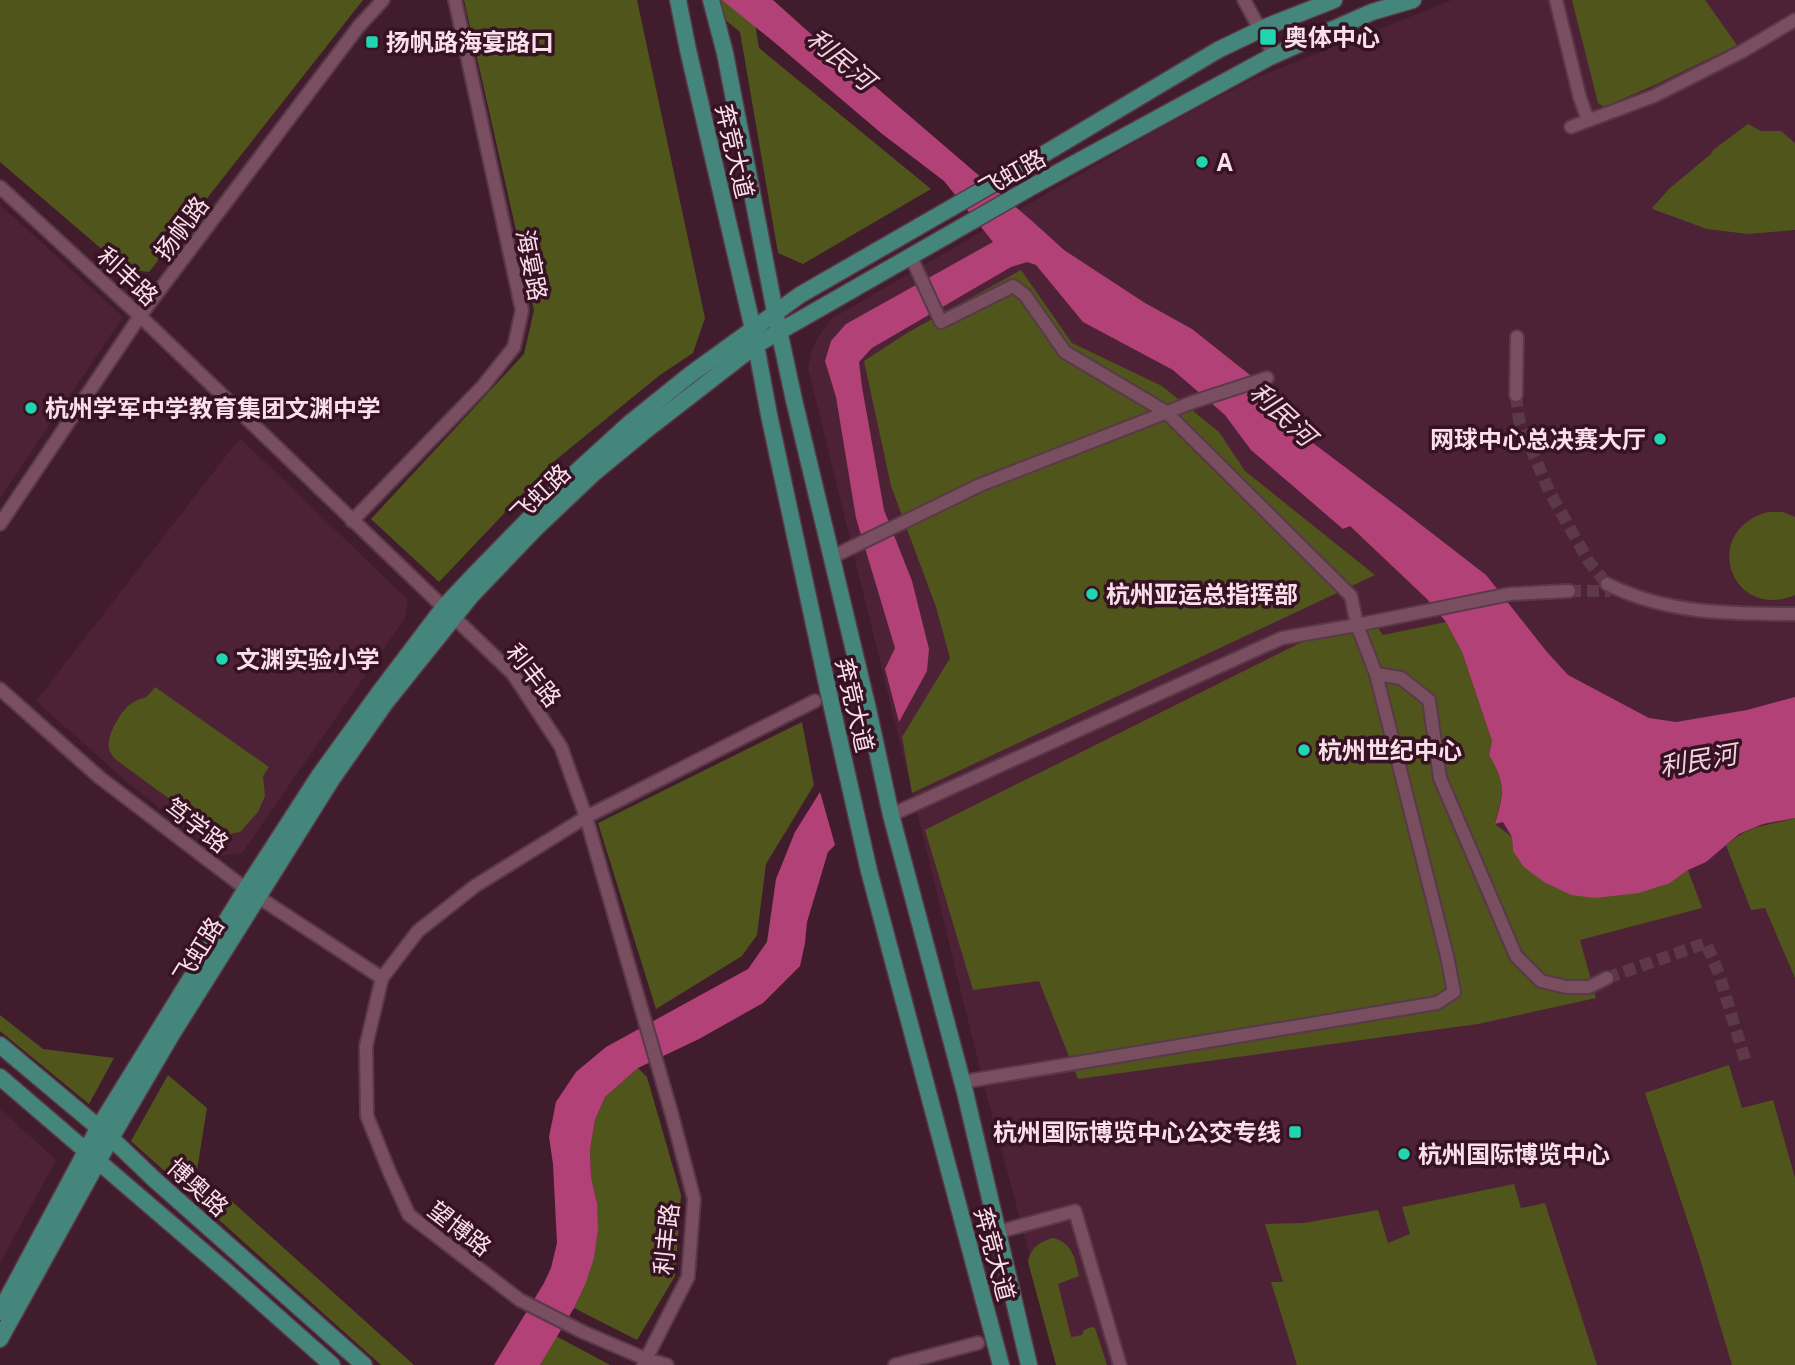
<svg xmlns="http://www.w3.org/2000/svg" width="1795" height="1365" font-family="'Public Sans','Noto Sans SC',sans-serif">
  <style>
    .built { fill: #4e2236 }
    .green { fill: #50551b }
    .water { fill: #b24178 }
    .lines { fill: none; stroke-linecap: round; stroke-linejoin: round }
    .minor-tunnel { stroke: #5d3948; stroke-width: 12; stroke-dasharray: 12 6; stroke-linecap: butt }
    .minor-casing { stroke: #593948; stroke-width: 16 }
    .major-casing { stroke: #593948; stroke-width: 19 }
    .minor { stroke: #794e60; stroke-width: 12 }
    .major { stroke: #45867c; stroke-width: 16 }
    .poi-dot { fill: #21d5b0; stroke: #361223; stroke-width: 2.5 }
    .labels { text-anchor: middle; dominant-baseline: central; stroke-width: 7; stroke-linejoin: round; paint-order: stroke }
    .poi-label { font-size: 24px; font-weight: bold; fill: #f9dfe9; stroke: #361223; text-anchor: start }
    .street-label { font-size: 24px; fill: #f9dfe9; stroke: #361223 }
    .water-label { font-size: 26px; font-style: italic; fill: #f2d4df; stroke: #361223 }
  </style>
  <rect width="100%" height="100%" fill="#411c2c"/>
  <path class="built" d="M1452 0H1795V1365H1059L981 1073 808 368 812 350 818 337 831 319 1160 128 1253 79Z
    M0 205 123 317 0 498Z
    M240 438 408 600 405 618 242 853 220 856 127 782 36 701Z
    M0 1109 56 1160 0 1263Z"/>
  <path class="green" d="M0 0H363L149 272 125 269 0 162Z
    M464 0H637L705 318 693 353 660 375 552 463 439 582 371 519 524 354 534 310Z
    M701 0H751L759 48 931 189 803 264 778 253 740 32Z
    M1572 0H1705L1737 45 1657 84 1604 107 1598 103Z
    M1748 124 1761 131H1781L1795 143V230L1748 234 1707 229 1655 210 1652 208 1670 188 1711 154 1713 150Z
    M1021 270 1072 343 1162 386 1219 432 1245 471 1375 575 912 793 902 737 950 658 936 607 891 486 864 361 907 333Z
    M1768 512H1783L1795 517V595C1731 622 1699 531 1768 512Z
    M1368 615 1383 635 1446 622 1462 652 1492 741 1489 755C1507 786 1503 790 1495 824L1512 837 1513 851 1670 883 1688 870 1702 908 1580 940 1596 998 1478 1024 1078 1079 1039 981 973 990 925 830 1348 619Z
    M155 687 269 767 263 776 265 796 258 812 240 832 220 836 115 759C113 756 110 753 109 749 106 736 121 710 132 703 145 695 144 702 155 687Z
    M802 722 814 785 766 864 757 935 742 956 656 1009 598 823Z
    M1795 818V978L1765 908 1751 910 1726 845C1753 823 1765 827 1795 818Z
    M0 1015 43 1049 114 1058 89 1104 0 1031Z
    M1729 1065 1742 1108 1773 1100 1795 1178V1365H1732L1698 1252 1645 1093Z
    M638 1068 647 1077 681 1195 675 1276 637 1340 574 1308 585 1285 597 1203 591 1177 590 1150 595 1120 605 1097Z
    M168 1075 207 1108 197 1170 414 1365H381L131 1141Z
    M1514 1184 1521 1208 1545 1203 1597 1365H1297L1271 1282H1283L1265 1224 1304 1223 1378 1210 1388 1243 1410 1234 1402 1207Z
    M1052 1238C1072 1242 1075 1258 1079 1276L1058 1284 1071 1337 1082 1335 1084 1330 1091 1327 1095 1328 1107 1365H1056L1028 1262C1031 1247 1039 1243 1052 1238Z
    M556 1336 610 1365H540Z"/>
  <path class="water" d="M722 0H773L831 52 856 70 1032 221 1064 250 1145 303 1192 329 1255 379 1268 403 1289 425 1402 510 1486 575 1547 652 1568 675 1649 718 1676 722 1747 710 1795 697V818L1763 824 1739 834 1706 862 1688 870 1670 883 1639 893 1595 898 1571 895 1544 882 1524 867 1513 851 1512 837 1503 822 1495 824C1504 792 1506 784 1489 755L1492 741 1462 652 1446 622 1427 599 1350 526 1343 529 1251 450 1225 415 1173 370 1083 322 1036 265 1027 262 1011 267 872 348 859 362 862 387 884 510 912 581 929 649 927 671 899 722 885 669 895 648 856 518 836 397 825 361 831 341 846 324 993 242 944 181 881 133 774 42Z
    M820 792 835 845 828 852 807 922 805 943 800 966 763 1003 699 1039 638 1068 605 1097 595 1120 590 1150 591 1177 597 1203 598 1228 594 1258 585 1285 574 1308 540 1365H494L544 1283 551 1268 557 1243 553 1164 549 1137 556 1102 576 1072 606 1047 748 969 767 942 776 879 795 832Z"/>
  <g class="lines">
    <path class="minor-tunnel" d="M1516 395 1519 420 1549 491 1589 562 1607 584
      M1569 591H1610
      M1607 978 1706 943 1719 974 1746 1063"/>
    <defs>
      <path id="minor" d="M1244 0 1274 55
        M1556 0 1580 98 1588 120
        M1571 127 1654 96 1741 52 1795 20
        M0 187 140 316 513 674 561 747 586 817 672 1115 694 1199 688 1277 643 1365
        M911 257 941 322 1013 286 1025 295 1065 352 1166 412 1351 596 1357 625 1376 674 1447 956 1454 992 1437 1003 962 1082
        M1516 395 1517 337
        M352 521 483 386 514 347 522 310 455 0
        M0 524 140 316 359 26 383 0
        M832 557 980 485 1193 402 1267 378
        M1607 584C1667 614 1730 614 1795 614
        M1376 674 1401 678 1429 700 1440 778 1516 956 1541 981 1567 987H1589L1607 978
        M0 689 99 777 246 889 382 978
        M891 815 1282 638 1357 625 1510 594 1569 591
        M998 1232 1075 1211 1120 1365
        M667 1365 646 1359 583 1332 520 1300 409 1215 389 1171 367 1116 366 1046 382 978 418 931 475 886 586 817 815 701
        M895 1365 978 1343"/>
      <path id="major" d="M678 0 688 50 753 329 769 415 829 694 869 871 1001 1365
        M711 0 725 53 775 312 794 400 868 709 891 815 965 1092 1029 1365
        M0 1045 111 1138 155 1180 364 1365
        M0 1077 226 1271 332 1365
        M0 1312 99 1127 246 889 319 776 379 693 444 607 474 575 562 485 630 423 691 374 800 295 1024 166 1218 50 1268 26 1334 0
        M0 1339 111 1138 172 1034 332 779 386 702 471 596 536 528 594 473 645 431 756 345 1035 185 1270 57 1372 12 1413 0"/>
    </defs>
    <use href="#minor" class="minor-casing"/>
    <use href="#major" class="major-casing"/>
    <use href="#minor" class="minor"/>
    <use href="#major" class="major"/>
  </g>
  <g class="poi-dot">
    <rect x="1259" y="28" width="18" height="18" rx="3.5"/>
    <rect x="365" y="35" width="14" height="14" rx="3.5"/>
    <circle cx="1202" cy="162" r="7"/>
    <circle cx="31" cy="408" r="7"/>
    <circle cx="1660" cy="439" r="7"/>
    <circle cx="1092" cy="594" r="7"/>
    <circle cx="222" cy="659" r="7"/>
    <circle cx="1304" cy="750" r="7"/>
    <rect x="1288" y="1125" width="14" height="14" rx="3.5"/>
    <circle cx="1404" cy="1154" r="7"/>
  </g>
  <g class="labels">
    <g class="poi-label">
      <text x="1284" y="37">奥体中心</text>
      <text x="386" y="42">扬帆路海宴路口</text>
      <text x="1216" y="162">A</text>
      <text x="45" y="408">杭州学军中学教育集团文渊中学</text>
      <text x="1646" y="439" text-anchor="end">网球中心总决赛大厅</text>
      <text x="1106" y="594">杭州亚运总指挥部</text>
      <text x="236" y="659">文渊实验小学</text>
      <text x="1318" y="750">杭州世纪中心</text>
      <text x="1281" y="1132" text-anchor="end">杭州国际博览中心公交专线</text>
      <text x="1418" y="1154">杭州国际博览中心</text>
    </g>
    <g class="street-label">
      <text transform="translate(735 151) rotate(77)">奔竞大道</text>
      <text transform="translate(1012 173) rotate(-29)">飞虹路</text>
      <text transform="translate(181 228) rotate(-53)">扬帆路</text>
      <text transform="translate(532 265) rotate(79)">海宴路</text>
      <text transform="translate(128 276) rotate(43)">利丰路</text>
      <text transform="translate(540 493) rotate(-44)">飞虹路</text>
      <text transform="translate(534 675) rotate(52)">利丰路</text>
      <text transform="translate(855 705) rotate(77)">奔竞大道</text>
      <text transform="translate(197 825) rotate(37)">笃学路</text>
      <text transform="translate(198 950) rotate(-58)">飞虹路</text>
      <text transform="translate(198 1187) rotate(42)">博奥路</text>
      <text transform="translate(460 1228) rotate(38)">望博路</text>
      <text transform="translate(666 1239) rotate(-84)">利丰路</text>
      <text transform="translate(995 1254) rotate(75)">奔竞大道</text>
    </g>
    <g class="water-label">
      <text transform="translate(841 59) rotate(40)">利民河</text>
      <text transform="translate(1283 414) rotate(43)">利民河</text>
      <text transform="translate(1698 760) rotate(-10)">利民河</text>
    </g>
  </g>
</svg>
